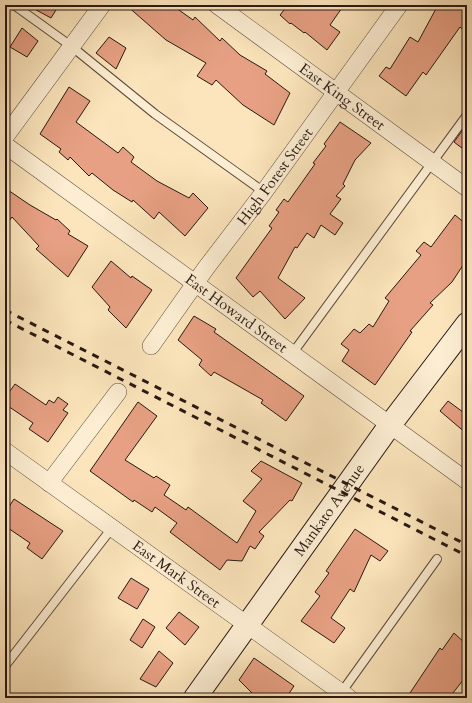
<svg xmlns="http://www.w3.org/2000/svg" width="472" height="703" font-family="Cardo,serif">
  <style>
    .building { fill: #e7a083; stroke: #281913 }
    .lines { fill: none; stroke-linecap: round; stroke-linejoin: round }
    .lane-casing { stroke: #5d4c3d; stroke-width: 10 }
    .street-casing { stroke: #5d4c3d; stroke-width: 18 }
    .secondary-casing { stroke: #281913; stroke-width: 24 }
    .lane { stroke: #fdeed3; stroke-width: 8 }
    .street { stroke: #fdeed3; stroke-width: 17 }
    .secondary { stroke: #fdeed3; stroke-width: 22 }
    .rail { stroke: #281913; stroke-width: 3; stroke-dasharray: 7 7; stroke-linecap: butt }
    .labels { text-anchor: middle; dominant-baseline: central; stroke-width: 3.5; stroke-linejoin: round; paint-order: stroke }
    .street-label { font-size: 15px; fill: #281913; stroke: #fdeed3 }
  </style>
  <rect width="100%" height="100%" fill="#fce5bc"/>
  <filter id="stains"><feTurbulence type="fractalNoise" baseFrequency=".005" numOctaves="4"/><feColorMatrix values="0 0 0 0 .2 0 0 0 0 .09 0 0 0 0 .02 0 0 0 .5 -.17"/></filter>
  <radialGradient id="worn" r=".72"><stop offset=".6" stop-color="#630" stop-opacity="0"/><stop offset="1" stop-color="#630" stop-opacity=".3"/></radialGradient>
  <path class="building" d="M27 5H59L51 18Z
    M126 5H172L193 20 195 17 220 41 222 38 240 55 267 71 265 74 290 93 274 125 243 105 216 80 212 85 197 76 206 63 166 40Z
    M288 5H344L330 25 340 32 327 50 305 32 304 33 291 23 290 24 280 15Z
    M438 5H467V33L460 27 426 75 423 72 406 96 379 76 386 67 390 69 410 37 418 42Z
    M22 28 38 41 27 57 10 47Z
    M109 37 126 48 116 69 96 53Z
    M69 87 90 101 76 122 118 153 123 147 134 157 131 162 157 181 189 198 193 193 208 208 185 236 159 212 154 219 133 200 132 202 113 190 92 173 89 176 70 157 68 160 59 152 61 149 40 134Z
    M340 122 371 143 355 160 343 184 345 186 336 196 341 199 330 214 343 223 335 235 321 225 314 238 307 233 297 248 295 247 278 278 305 298 285 319 260 291 253 297 236 278 272 228 269 226 279 212 276 210 284 199 288 202 315 164 313 163 326 146 324 144Z
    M467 124V152L454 142Z
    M5 188 30 205 56 220 57 219 70 231 68 234 88 246 68 277 36 249 39 246 12 217 5 227Z
    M455 215 467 225V259L452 282 430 303 433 305 410 331 412 332 375 385 342 361 349 350 341 344 354 329 360 333 369 324 373 327 389 301 385 298 421 255 416 251 424 242 431 247Z
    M111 261 131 278 132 276 152 290 126 328 108 310 110 307 92 287Z
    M194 316 216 329 214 332 304 396 286 421 261 403 263 400 214 372 211 376 199 365 202 360 178 340Z
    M15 384 46 405 49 400 54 403 58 397 68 404 63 410 68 413 48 442 29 429 33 423 5 404V398Z
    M448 401 467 415V434L440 411Z
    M138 402 157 416 125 460 154 478 156 476 170 485 164 495 186 510 188 507 237 543 256 511 243 501 262 479 251 471 261 461 302 483 292 501 290 500 259 532 264 536 255 549 250 546 242 561 227 560 220 570 170 532 177 523 155 507 152 512 134 500 133 502 90 471Z
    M14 499 63 531 42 559 27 548 30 543 5 526V513Z
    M355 529 388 551 380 561 371 555 354 592 350 589 331 618 345 628 334 643 301 621 320 596 315 592 329 573 326 571Z
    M131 578 149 589 137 609 118 598Z
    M179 612 199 627 185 645 166 628Z
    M143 619 155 627 142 648 130 640Z
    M454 633 467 645V675L449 698H417L410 693 440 648 442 650Z
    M159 651 173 663 156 687 140 679Z
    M254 658 294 686 286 698H257L239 680Z"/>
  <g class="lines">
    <defs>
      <path id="lane" d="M14 5 71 46 155 114 264 192
        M292 354 467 115
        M5 666 112 528
        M341 693 437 559"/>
      <g id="street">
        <path id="s1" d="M217 5 467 188"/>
        <path d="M5 137 102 5"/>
        <path id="s2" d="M5 145 467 481"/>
        <path id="s3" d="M151 346 206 268 264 192 399 5"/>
        <path id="s4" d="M5 451 349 698"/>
        <path d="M49 483 118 392"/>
      </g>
      <g id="secondary">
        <path id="s5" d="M195 698 390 425 467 324"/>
      </g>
    </defs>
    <use href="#lane" class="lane-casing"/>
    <use href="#street" class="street-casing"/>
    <use href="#secondary" class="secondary-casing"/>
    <use href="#lane" class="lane"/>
    <use href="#street" class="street"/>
    <use href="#secondary" class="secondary"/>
    <path class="rail" d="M5 310 467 545
      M5 320 467 556"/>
  </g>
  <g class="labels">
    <g class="street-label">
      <text stroke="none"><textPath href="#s1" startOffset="155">East King Street</textPath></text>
      <text stroke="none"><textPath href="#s3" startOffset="210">High Forest Street</textPath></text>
      <text stroke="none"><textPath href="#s2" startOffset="286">East Howard Street</textPath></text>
      <text stroke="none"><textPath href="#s5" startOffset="231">Mankato Avenue</textPath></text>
      <text stroke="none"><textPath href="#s4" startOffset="211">East Mark Street</textPath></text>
    </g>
  </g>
  <rect width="472" height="703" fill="none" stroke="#fce5bc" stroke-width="20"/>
  <rect x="6" y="6" width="460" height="691" fill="none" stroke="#281913" stroke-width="2"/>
  <rect x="10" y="10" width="452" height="683" fill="none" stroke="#281913"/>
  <rect width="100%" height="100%" filter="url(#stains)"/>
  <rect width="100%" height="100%" fill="url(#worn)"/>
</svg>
